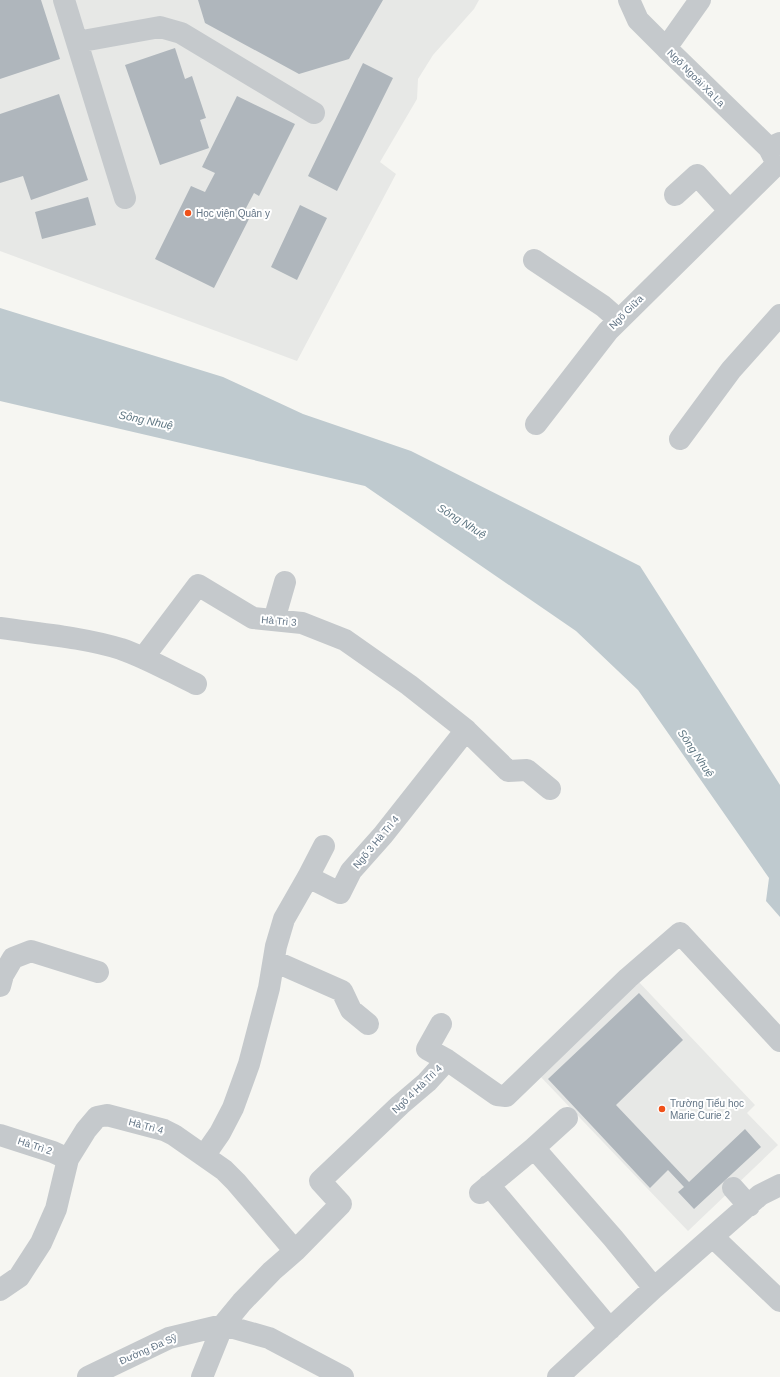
<svg xmlns="http://www.w3.org/2000/svg" width="780" height="1377" font-family="Helvetica,sans-serif">
  <style>
    .built { fill: #e7e8e6 }
    .water { fill: #bfcacf }
    .building { fill: #afb6bc }
    .lines { fill: none; stroke-linecap: round; stroke-linejoin: round }
    .minor { stroke: #c5c9cc; stroke-width: 22 }
    .poi-dot { fill: #f05119; stroke: #fff; stroke-width: 1.5 }
    .labels { text-anchor: middle; dominant-baseline: central; stroke-width: 4; stroke-linejoin: round; paint-order: stroke }
    .street-label { font-size: 10px; fill: #637586; stroke: #fff }
    .poi-label { font-size: 10px; fill: #637586; stroke: #fff; text-anchor: start }
    .water-label { font-size: 11px; font-style: italic; fill: #5f7783; stroke: #fff }
  </style>
  <rect width="100%" height="100%" fill="#f6f6f2"/>
  <path class="built" d="M0 0H479L474 9 433 55 418 79 417 99 380 162 396 174 297 361 0 251Z
    M637 980 755 1105 747 1113 778 1145 688 1231 538 1074Z"/>
  <path class="water" d="M0 308 223 377 303 414 411 451 640 566 780 785V917L766 901 769 878 638 690 576 631 365 486 0 401Z"/>
  <path class="building" d="M0 0H41L60 59 0 79Z
    M198 0H383L349 59 299 74 205 23Z
    M175 48 185 79 192 76 206 118 200 120 209 148 160 165 125 65Z
    M363 63 393 78 337 191 308 176Z
    M59 94 88 180 31 200 23 176 0 183V114Z
    M237 96 295 124 259 196 254 193 245 210 252 213 214 288 155 259 191 186 205 192 215 173 202 167Z
    M88 197 96 225 42 239 35 212Z
    M300 205 327 218 297 280 271 267Z
    M639 993 683 1040 616 1105 689 1182 745 1129 761 1147 694 1209 678 1192 684 1187 668 1170 650 1188 548 1079Z"/>
  <g class="lines">
    <path class="minor" d="M64 0 125 198
      M629 0 638 20 666 48
      M700 0 666 48 769 148
      M77 42 160 27 181 33 314 113
      M675 195 697 175 729 210
      M534 260 603 306 619 320
      M536 424 608 331 777 164 769 148 780 143
      M680 439 731 370 780 315
      M274 620 285 582
      M0 628C40 634 82 637 121 649 147 658 171 672 196 684
      M143 658 198 585 253 618 302 623 345 640 409 685 466 730 508 771 527 770 550 789
      M308 877 340 893 351 871 383 835 466 730
      M274 961 342 991 351 1010 368 1024
      M0 986 3 975 13 958 31 951 98 972
      M441 1024 427 1049 447 1060 497 1095 506 1096 628 978 680 933 780 1041
      M567 1118 534 1148 613 1238 654 1288
      M0 1135 53 1152 68 1159
      M204 1156 220 1133 233 1108 249 1064 269 988 276 946 284 919 308 877 324 846
      M489 1185 610 1329
      M733 1188 749 1206
      M480 1193 534 1148
      M713 1237 780 1301
      M0 1290 19 1277 41 1243 56 1209 68 1159 86 1130 97 1117 107 1115 164 1130 174 1135 224 1170 236 1182 295 1251
      M88 1377 169 1338 223 1325 269 1338 343 1377
      M202 1377 223 1325 242 1302 272 1271 295 1251 341 1204 320 1181 400 1105 427 1082 447 1060
      M558 1377 654 1288 760 1195 780 1185"/>
  </g>
  <g class="poi-dot">
    <circle cx="188" cy="213" r="4"/>
    <circle cx="662" cy="1109" r="4"/>
  </g>
  <g class="labels">
    <g class="street-label">
      <text transform="translate(696 78) rotate(45)">Ngõ Ngoài Xa La</text>
      <text transform="translate(626 312) rotate(-45)">Ngõ Giữa</text>
      <text transform="translate(279 621) rotate(5)">Hà Trì 3</text>
      <text transform="translate(376 842) rotate(-50)">Ngõ 3 Hà Trì 4</text>
      <text transform="translate(417 1089) rotate(-44)">Ngõ 4 Hà Trì 4</text>
      <text transform="translate(146 1126) rotate(15)">Hà Trì 4</text>
      <text transform="translate(35 1146) rotate(18)">Hà Trì 2</text>
      <text transform="translate(148 1349) rotate(-24)">Đường Đa Sỹ</text>
    </g>
    <g class="poi-label">
      <text x="196" y="213">Học viện Quân y</text>
      <text x="670" y="1103">Trường Tiểu học<tspan x="670" dy="12">Marie Curie 2</tspan></text>
    </g>
    <g class="water-label">
      <text transform="translate(146 420) rotate(12)">Sông Nhuệ</text>
      <text transform="translate(462 521) rotate(32)">Sông Nhuệ</text>
      <text transform="translate(696 753) rotate(56)">Sông Nhuệ</text>
    </g>
  </g>
</svg>
